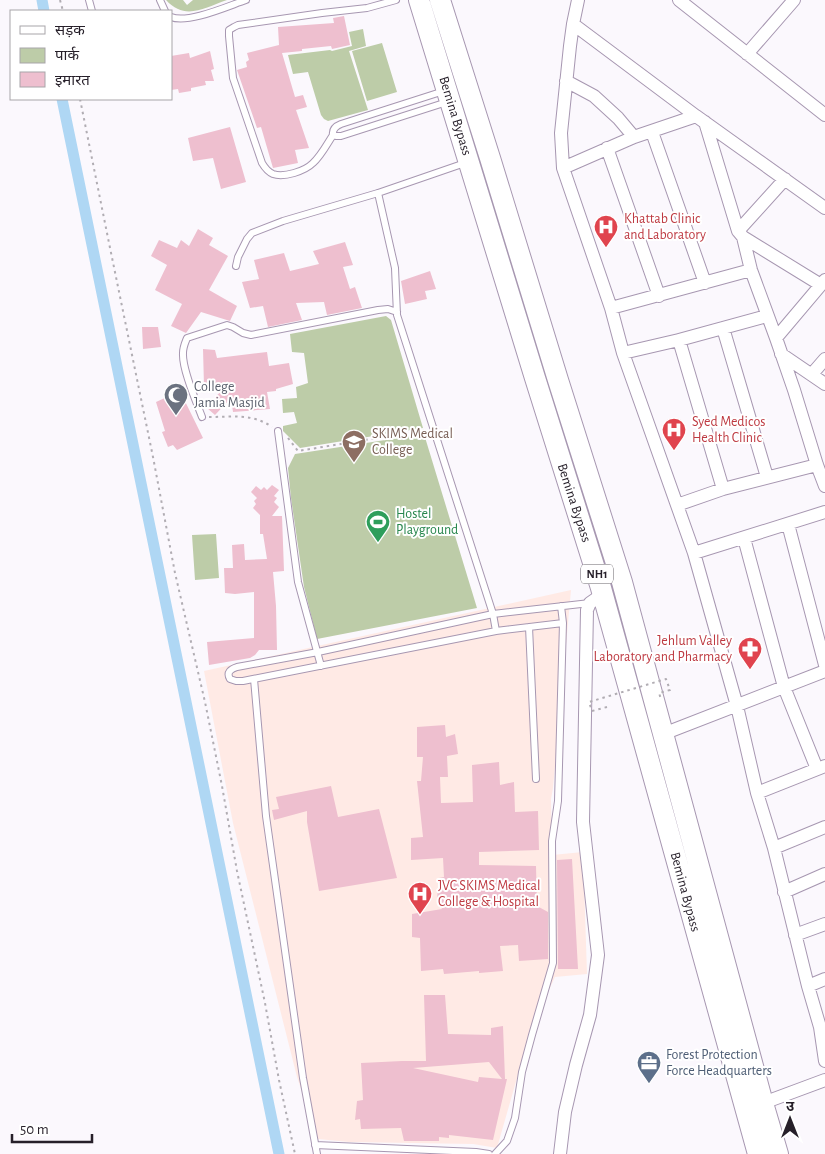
<svg xmlns="http://www.w3.org/2000/svg" width="825" height="1154" font-family="'Alegreya Sans','Noto Sans Devanagari',sans-serif">
  <style>
    .medical { fill: #ffeae5 }
    .green { fill: #bdcca8 }
    .lines { fill: none; stroke-linecap: round; stroke-linejoin: round }
    .canal { stroke: #afd7f4; stroke-width: 11 }
    .building { fill: #eebfcf; fill-rule: evenodd }
    .service-casing { stroke: #a797b1; stroke-width: 8 }
    .minor-casing { stroke: #a797b1; stroke-width: 14 }
    .trunk-casing { stroke: #a797b1; stroke-width: 22 }
    .path { stroke: #b1adb3; stroke-width: 2; stroke-dasharray: 2.5 4; stroke-linecap: butt }
    .service { stroke: #fff; stroke-width: 6 }
    .minor { stroke: #fff; stroke-width: 12 }
    .trunk { stroke: #fff; stroke-width: 20 }
    .path-bridge { stroke: #b1adb3; stroke-width: 2; stroke-dasharray: 2.5 4; stroke-linecap: butt }
    .labels { text-anchor: middle; dominant-baseline: central; stroke-width: 4; stroke-linejoin: round; paint-order: stroke }
    .shield { fill: #fff; stroke: #676269; stroke-width: 1 }
    .shield-label { font-size: 12px; font-weight: bold; fill: #261f29 }
    .street-label { font-size: 14px; fill: #261f29; stroke: #fff }
    .health-label { font-size: 14px; fill: #be3a42; stroke: #fff; text-anchor: start }
    .worship-label { font-size: 14px; fill: #5b616d; stroke: #fff; text-anchor: start }
    .education-label { font-size: 14px; fill: #785e54; stroke: #fff; text-anchor: start }
    .leisure-label { font-size: 14px; fill: #27864d; stroke: #fff; text-anchor: start }
    .service-label { font-size: 14px; fill: #4e5e75; stroke: #fff; text-anchor: start }
  </style>
  <rect width="100%" height="100%" fill="#fbf8fd"/>
  <path class="medical" d="M571 590 553 788 551 799 552 855 583 852 587 974 555 977 531 1029 497 1148 473 1144 349 1142 318 1139 297 1077 233 823 204 671Z"/>
  <path class="green" d="M166 0H183L187 5 193 0H227C204 8 185 21 166 0Z
    M363 29 366 46 349 51 368 110 328 121 324 119 321 115 308 72 293 74 288 55 330 50 332 51 352 46 349 32Z
    M382 43 397 92 367 101 352 51Z
    M386 316 391 320 423 428 300 448 283 431V426L297 423 294 412 283 413 282 399 297 398 296 387 308 383 304 353 292 352 290 334Z
    M424 434 477 608 317 639 304 587 291 498 288 468 295 454Z
    M216 534 219 578 195 580 192 535Z"/>
  <g class="lines">
    <path class="canal" d="M42 0 44 11
      M62 99 279 1154"/>
  </g>
  <path class="building" d="M344 16 350 45 332 49 331 46 302 49V51L282 53 295 97 303 95 307 107 296 110 309 148 295 150 298 163 273 168 261 127 257 128 237 70 247 67 246 62 249 60 247 53 279 45 278 27 334 23 333 18Z
    M210 51 214 69 211 70 214 81H205L206 85 191 88V91L179 93 178 89 171 90V56L189 53 190 58Z
    M230 127 246 182 221 189 213 158 193 161 188 138Z
    M198 229 213 238 209 245 228 256 209 290 237 306 230 321 201 312 186 333 171 326 182 304 155 290 167 265 151 256 159 240 177 248 181 240 189 246Z
    M345 242 353 265 343 267 350 289 355 287 362 308 327 315 324 302 296 303 302 320 268 327 263 306 250 308 242 282 259 279 254 260 284 253 290 271 319 264 313 251Z
    M430 271 436 289 425 291 427 299 405 304 401 281Z
    M142 327H158L161 347 143 349Z
    M203 349 215 350 217 358 267 352 269 366 289 363 293 384 276 389V391L267 392 270 409 233 412 231 398 215 415 207 408 218 401 215 397 225 388 204 386Z
    M180 391 203 438 177 450 173 445 168 447 162 432 165 431 156 402Z
    M272 485 279 490 274 496 277 498 274 502 279 507 272 516H282L284 571 273 572 276 606 277 650H259L255 655 250 658 209 665 207 642 254 638V592L235 594 225 593 224 568H233L232 545 244 544 245 560 267 559 263 534H260V515L253 508 256 504 254 501 257 498 251 492 256 486 261 490 264 487 267 490Z
    M445 725 446 737 455 734 458 754 447 756 448 777H440L441 803 473 802 472 765 499 762 500 785 514 782 515 812 538 811 539 850 479 852V865L536 866 537 906 548 912V959L519 961 518 945 500 946 503 971 479 973V971L444 974 443 969 421 971 420 938 412 937V914L442 909 437 899 439 878 444 877 443 858 411 860V838L423 837 417 781H421L423 757H417V727Z
    M331 786 338 817 379 809 397 878 319 891 307 822V811L274 820 272 810 279 809 276 797Z
    M572 859 578 969H558L557 860Z
    M424 995H445L448 1034 491 1035V1028L503 1026 505 1079H507L493 1140 449 1135V1138L439 1137V1141H404L401 1128 361 1129 360 1119 355 1120 357 1101 363 1100 361 1063 402 1061H426ZM489 1062 502 1079 479 1077 478 1082 413 1068Z"/>
  <g class="lines">
    <defs>
      <path id="service" d="M89 0 92 11
        M160 0 165 11
        M171 17C188 24 228 6 246 0
        M444 91 341 124C336 126 332 129 333 135L336 136H341L447 102
        M333 135C327 144 321 156 313 163 305 171 284 178 273 174 268 172 265 168 262 163L233 78 229 36V30L234 27 238 25 322 13 367 8 396 0
        M378 193 395 268 397 315 493 614 496 631
        M236 266 238 257 247 239 252 233 283 221 378 193 465 163
        M202 417C196 401 182 369 183 353 183 347 185 343 187 338L227 325 233 327 243 333 251 335 378 310 388 309 397 312
        M278 431 298 582 321 666
        M563 623 496 631 243 681H236L230 679C226 672 231 669 237 667L318 652 493 614 590 603
        M529 627 536 779
        M254 679 266 816 303 1078 317 1154
        M315 1145 476 1152 489 1154
        M495 1154 507 1141 515 1118 522 1072 532 1035 553 963 552 841 558 801 563 623 561 606"/>
      <path id="minor" d="M578 0 573 24 570 46 561 133 563 168 611 308 623 353 694 553 737 706 757 793 774 848 808 986 820 1027 825 1061
        M679 0 825 115
        M573 24 696 116 825 208
        M747 54 794 0
        M566 81 594 96 618 118 634 137
        M705 122 738 231 743 237 751 270 776 338 794 390 817 465 825 486
        M652 132 705 283
        M607 148 659 296
        M563 168 634 137 696 116
        M738 231 785 179
        M743 237 821 285
        M611 308 751 270
        M723 328 767 477
        M776 338 825 280
        M679 340 723 489
        M623 353 679 340 767 316
        M781 354 825 384
        M812 374 825 359
        M677 505 723 489 817 465
        M788 524 825 665
        M744 538 784 687 817 769
        M694 553 825 512
        M663 734 825 671
        M757 793 825 766
        M774 848 825 827
        M784 892 825 874
        M795 935 825 924
        M808 986 825 979
        M763 1103 825 1080
        M560 1154 565 1112 576 1065 590 1015 598 955 583 822 587 610 590 603 603 594"/>
      <path id="trunk" d="M419 0 535 378 601 588 758 1154
        M440 0 490 158 558 380 622 582 763 1103 778 1154"/>
    </defs>
    <use href="#service" class="service-casing"/>
    <use href="#minor" class="minor-casing"/>
    <use href="#trunk" class="trunk-casing"/>
    <path class="path" d="M60 0 63 11
      M80 99 109 243 153 457 175 573 205 702 222 786 237 871 265 1003 279 1080 295 1154
      M209 417C232 417 252 413 272 427
      M288 438 298 451 426 430"/>
    <use href="#service" class="service"/>
    <use href="#minor" class="minor"/>
    <use href="#trunk" class="trunk"/>
    <path class="path-bridge" d="M607 707 592 711 589 702 666 679 670 690 659 693 661 699"/>
  </g>
  <defs>
    <symbol id="hospital-pin" viewBox="-11 -11 22 30"><path d="M0 17L-7.5 6A9.5 9.5 0 1 1 7.5 6Z" fill="#e0444e" stroke="#fff"/><path d="M-5-5h3v3.5h4V-5h3V5h-3V1.5h-4V5h-3Z" fill="#fff"/></symbol>
    <symbol id="mosque-pin" viewBox="-11 -11 22 30"><path d="M0 17L-7.5 6A9.5 9.5 0 1 1 7.5 6Z" fill="#6b7280" stroke="#fff"/><path d="M3.5-4.9A6 6 0 1 0 3.5 4.9A5 5 0 1 1 3.5-4.9Z" fill="#fff"/></symbol>
    <symbol id="university-pin" viewBox="-11 -11 22 30"><path d="M0 17L-7.5 6A9.5 9.5 0 1 1 7.5 6Z" fill="#8d6e63" stroke="#fff"/><path d="M0-5L7-2L0 1L-7-2ZM-4 1L0 2.5L4 1V4Q0 6-4 4Z" fill="#fff"/></symbol>
    <symbol id="stadium-pin" viewBox="-11 -11 22 30"><path d="M0 17L-7.5 6A9.5 9.5 0 1 1 7.5 6Z" fill="#2e9e5b" stroke="#fff"/><path d="M0-5a6.5 5 0 1 0 0 10a6.5 5 0 1 0 0-10ZM-3.5-1.8h7v3.6h-7Z" fill="#fff"/></symbol>
    <symbol id="pharmacy-pin" viewBox="-11 -11 22 30"><path d="M0 17L-7.5 6A9.5 9.5 0 1 1 7.5 6Z" fill="#e0444e" stroke="#fff"/><path d="M-2-6h4v4h4v4h-4v4h-4v-4h-4v-4h4Z" fill="#fff"/></symbol>
    <symbol id="office-pin" viewBox="-11 -11 22 30"><path d="M0 17L-7.5 6A9.5 9.5 0 1 1 7.5 6Z" fill="#5c6f8a" stroke="#fff"/><path d="M-6-3h4V-5.5h4V-3h4V5H-6ZM-1-4.5V-3h2v-1.5ZM-6 0V1H6V0Z" fill="#fff"/></symbol>
  </defs>
  <g fill-rule="evenodd">
    <use href="#hospital-pin" x="592" y="213" width="28" height="38"/>
    <use href="#mosque-pin" x="162" y="381" width="28" height="38"/>
    <use href="#hospital-pin" x="660" y="416" width="28" height="38"/>
    <use href="#university-pin" x="340" y="428" width="28" height="38"/>
    <use href="#stadium-pin" x="364" y="508" width="28" height="38"/>
    <use href="#pharmacy-pin" x="736" y="635" width="28" height="38"/>
    <use href="#hospital-pin" x="406" y="880" width="28" height="38"/>
    <use href="#office-pin" x="635" y="1049" width="28" height="38"/>
  </g>
  <g class="labels">
    <rect class="shield" x="581" y="564.5" width="32" height="19" rx="4"/>
    <g class="shield-label">
      <text x="597" y="574">NH1</text>
    </g>
    <g class="street-label">
      <text transform="translate(455 116) rotate(73)">Bemina Bypass</text>
      <text transform="translate(574 503) rotate(72)">Bemina Bypass</text>
      <text transform="translate(685 892) rotate(75)">Bemina Bypass</text>
    </g>
    <g class="health-label">
      <text x="624" y="219">Khattab Clinic<tspan x="624" dy="16">and Laboratory</tspan></text>
      <text x="692" y="422">Syed Medicos<tspan x="692" dy="16">Health Clinic</tspan></text>
      <text x="732" y="641" text-anchor="end">Jehlum Valley<tspan x="732" dy="16">Laboratory and Pharmacy</tspan></text>
      <text x="438" y="886">JVC SKIMS Medical<tspan x="438" dy="16">College &amp; Hospital</tspan></text>
    </g>
    <g class="worship-label">
      <text x="194" y="387">College<tspan x="194" dy="16">Jamia Masjid</tspan></text>
    </g>
    <g class="education-label">
      <text x="372" y="434">SKIMS Medical<tspan x="372" dy="16">College</tspan></text>
    </g>
    <g class="leisure-label">
      <text x="396" y="514">Hostel<tspan x="396" dy="16">Playground</tspan></text>
    </g>
    <g class="service-label">
      <text x="666" y="1055">Forest Protection<tspan x="666" dy="16">Force Headquarters</tspan></text>
    </g>
  </g>
  <rect x="10" y="10" width="162" height="90" fill="#ffffff" stroke="#a8a5a9"/>
  <rect x="20" y="26" width="25" height="8" fill="#ffffff" stroke="#a8a5a9"/>
  <text x="55" y="35" font-size="15" fill="#261f29">सड़क</text>
  <rect x="20" y="48" width="25" height="15" fill="#bdcca8" stroke="#a8a5a9"/>
  <text x="55" y="60" font-size="15" fill="#261f29">पार्क</text>
  <rect x="20" y="72" width="25" height="15" fill="#eebfcf" stroke="#a8a5a9"/>
  <text x="55" y="85" font-size="15" fill="#261f29">इमारत</text>
  <g transform="translate(790 1119)" stroke="#ffffff" stroke-width="4" paint-order="stroke">
  <path d="M0-4L9 19L0 12L-9 19Z" fill="#261f29"/>
  <text y="-8" font-size="14" font-weight="bold" text-anchor="middle" fill="#261f29">उ</text>
  </g>
  <path d="M12 1134v8h80v-8" fill="none" stroke="#261f29" stroke-width="2.5"/>
  <text x="20" y="1134" font-size="15" fill="#261f29" stroke="#ffffff" stroke-width="4" paint-order="stroke">50 m</text>
</svg>
